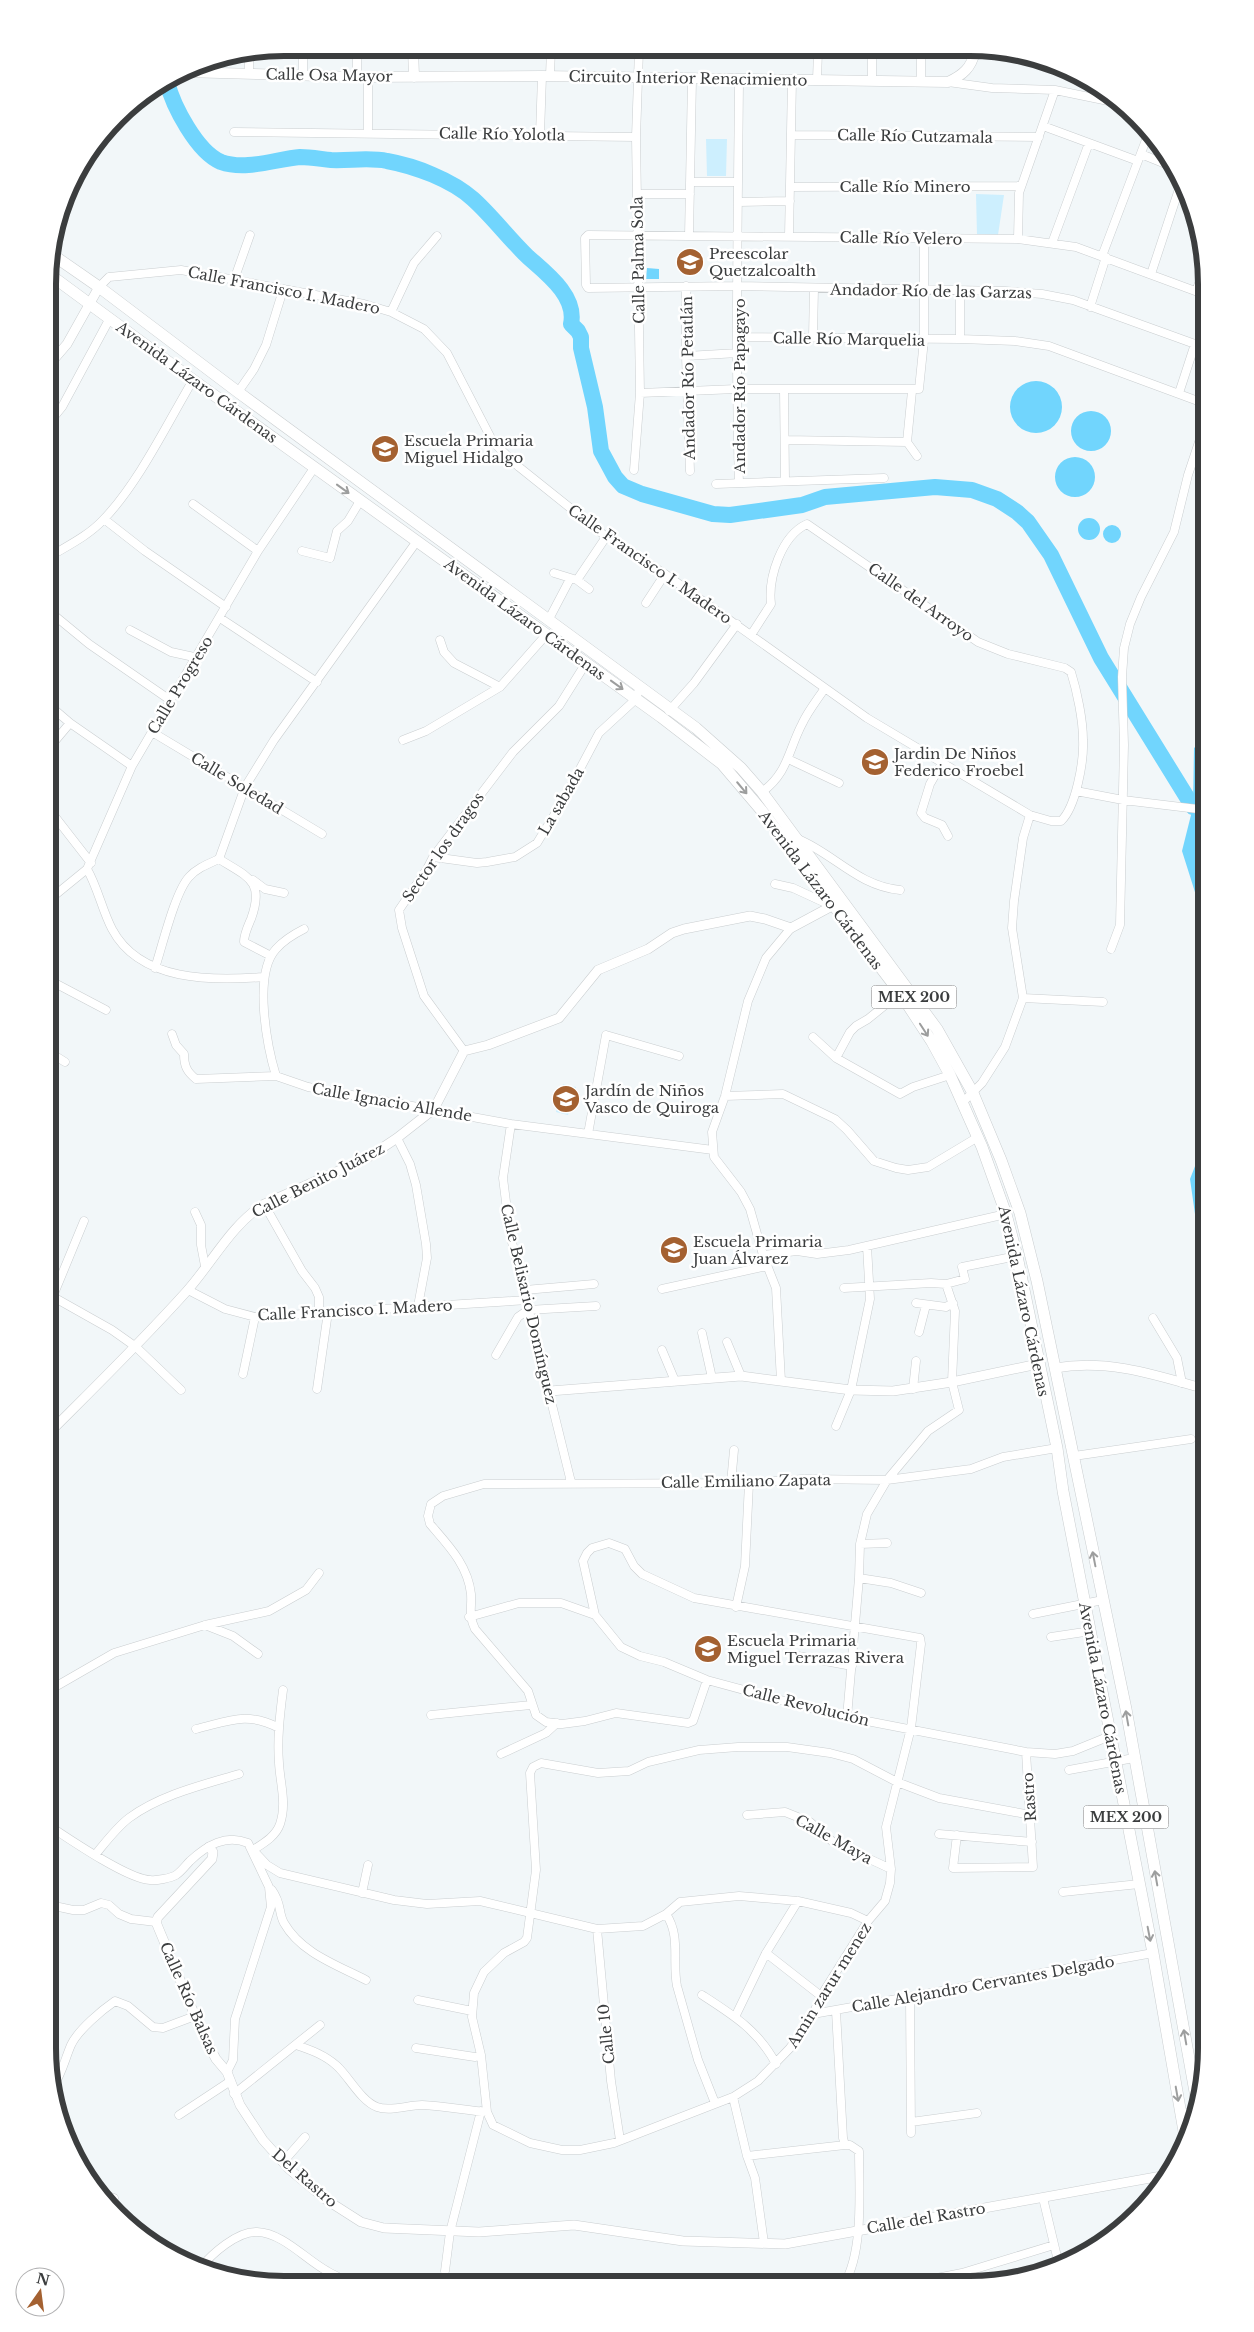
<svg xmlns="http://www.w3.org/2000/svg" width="1254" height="2332" font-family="'Libre Baskerville',serif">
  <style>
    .green { fill: #cdeffe }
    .water { fill: #71d5fd }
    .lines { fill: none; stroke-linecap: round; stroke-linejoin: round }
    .river { stroke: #71d5fd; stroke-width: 16 }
    .minor-casing { stroke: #caced0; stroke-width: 9 }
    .tertiary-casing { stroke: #caced0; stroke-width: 10 }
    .secondary-casing { stroke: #caced0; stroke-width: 11 }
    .primary-casing { stroke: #caced0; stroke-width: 12 }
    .minor { stroke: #fff; stroke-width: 8 }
    .tertiary { stroke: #fff; stroke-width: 9 }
    .secondary { stroke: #fff; stroke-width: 10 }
    .primary { stroke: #fff; stroke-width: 11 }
    .oneway { stroke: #9d9e9e }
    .labels { text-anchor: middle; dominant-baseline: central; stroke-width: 5; stroke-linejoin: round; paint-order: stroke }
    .shield { fill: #fff; stroke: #767778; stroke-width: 1 }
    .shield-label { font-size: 14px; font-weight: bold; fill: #3b3d3e }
    .street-label { font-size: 15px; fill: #3b3d3e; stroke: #fff }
    .poi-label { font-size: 15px; fill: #3b3d3e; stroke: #fff; text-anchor: start }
    .rim { fill: none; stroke: #3b3d3e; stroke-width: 6 }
  </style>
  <rect width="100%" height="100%" fill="#f2f7f9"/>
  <path class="green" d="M706 139H727L726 176H707Z
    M976 194 1004 195 998 235H977Z
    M563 1084 576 1087 568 1115 556 1112Z"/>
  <path class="water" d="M647 268 659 269V279H646Z
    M1010 407a26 26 0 1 1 52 0a26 26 0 1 1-52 0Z
    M1071 431a20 20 0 1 1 40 0a20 20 0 1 1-40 0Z
    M1055 477a20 20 0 1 1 40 0a20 20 0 1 1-40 0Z
    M1078 529a11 11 0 1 1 22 0a11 11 0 1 1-22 0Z
    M1103 534a9 9 0 1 1 18 0a9 9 0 1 1-18 0Z
    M1206 693V927L1182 851 1193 807 1194 748 1205 738V726L1202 713Z
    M1206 1138V1291L1190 1179Z"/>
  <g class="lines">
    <path class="river" d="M167 82C173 106 197 152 221 162 246 171 276 159 300 157 310 157 321 159 331 160 349 161 369 157 387 161 415 166 452 180 473 199 493 217 509 239 528 257 546 273 577 296 571 324L578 331 581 337V348L595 407 601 451 615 477 623 486 642 494 713 514 730 515 802 505 825 497 935 487 972 490 997 499 1017 512 1028 522 1051 555 1101 658 1193 807"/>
    <defs>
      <path id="minor" d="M249 73V54
        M303 75V48
        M550 76 551 49
        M357 77V48
        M368 77V132
        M739 79C738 214 735 349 739 483
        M817 80 818 51
        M872 81V51
        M921 82V51
        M948 82 992 88 1055 90 1123 104
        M1043 126 1138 161
        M234 132 636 137
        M540 134 542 76
        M791 135 1039 137
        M1141 154 1173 167
        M690 182H738
        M790 187 1021 186
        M637 194H690
        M739 202 790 201
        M689 236 692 79
        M789 236 792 80
        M1018 239 1019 193 1055 90
        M1052 243 1089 143
        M1102 256 1149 132
        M1151 274 1181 183
        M234 280 250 235
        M686 286V356L690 471
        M99 287 109 277 181 270 364 304 391 312 424 329 447 353 493 442 519 467 604 535 665 574 867 718 1030 815 1051 821H1061C1076 807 1084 761 1083 740 1083 720 1077 691 1071 672L1065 668 1008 654 978 642 807 524C781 536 768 578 771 604L751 635
        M960 290V339
        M1196 291 1204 271
        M1090 307 1106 257
        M391 312 414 263 437 236
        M739 337 960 339 1015 341 1049 346 1206 404
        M813 337 814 288
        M1206 348 1073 300 1042 294 1005 291 738 286 588 288 586 285 585 238 588 235 1018 239 1076 247 1206 295
        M686 356 738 353
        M784 389 785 481
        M912 391 907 442 917 456
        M238 392 254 369 266 345 283 290
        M640 393 736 389H919L924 340V238
        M1179 393 1195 344
        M49 423 62 407 110 318
        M785 440 907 442
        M634 470 640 393 636 137 639 50
        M716 484 884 478
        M193 504 258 551
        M104 519 145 551 226 607
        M302 551 330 558 337 531 348 521 360 501
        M49 557C67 546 88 536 103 520 138 484 167 424 193 380
        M554 573 577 580 589 589
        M577 580 606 537
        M646 603 665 574
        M49 611 89 644 170 700
        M220 618 317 682
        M549 619 570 579
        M130 630 171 652 194 657
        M440 640 444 652 454 663 500 687
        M49 705 70 723 132 766
        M669 711 694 683 737 624
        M152 732 322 834
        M403 740 426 731 500 687 546 635
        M49 748 70 723
        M788 759 839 783
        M942 763 930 784 921 813 925 818 942 825 948 836
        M1076 791 1123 800 1206 810
        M762 792C788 773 788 751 802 724 808 711 817 700 825 688
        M49 809 91 863
        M798 839C834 854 858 886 900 890
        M433 857 477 863 487 862 515 857 537 843 564 799 599 733 636 699 640 686
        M219 859C248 877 265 881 251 919 248 926 244 934 244 942L271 956
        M87 869C98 888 102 910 112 929 140 982 212 981 264 977
        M253 880 265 889 284 893
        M775 884 793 888 832 906
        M49 900 87 869 132 766 258 551 314 468
        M1111 949 1120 925 1124 745 1122 677 1124 648 1130 624 1141 597 1174 532 1188 475 1206 421
        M155 968C162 947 175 892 189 877 197 868 208 864 219 859L245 787 274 740 417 541
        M49 980 106 1010
        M1023 998 1103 1002
        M172 1034 176 1045 184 1054C184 1066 187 1072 196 1079L276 1076 308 1087 511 1124 713 1150
        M813 1037 836 1058 900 1094 913 1087 950 1075
        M464 1051 424 996 402 928 399 910 427 869 433 857 513 752 559 706 586 663
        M49 1052 65 1062
        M836 1058 850 1032 856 1026 868 1019 900 993
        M276 1076C267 1046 253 974 276 949 284 940 294 934 304 929
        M725 1096 783 1094 835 1119 847 1130 874 1161 896 1168 908 1170 928 1167 978 1137
        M963 1102 982 1083 1005 1047 1023 998 1012 928 1014 901 1023 838 1030 815
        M511 1124 503 1178 510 1234 571 1482
        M588 1134 606 1035 679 1056
        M397 1138 410 1164 416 1185 426 1244 427 1258 418 1306
        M264 1204 302 1271 315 1288 319 1297V1313
        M195 1212 201 1225V1245L205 1266
        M763 1255 797 1251 817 1254 849 1250 1006 1214
        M844 1288 931 1283 946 1284 965 1279 962 1267 1017 1256
        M662 1289 767 1266
        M188 1290 225 1309 255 1317 528 1300
        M525 1290 594 1284
        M48 1294 112 1330 136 1347 181 1390
        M53 1296 84 1221
        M916 1303 946 1307 953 1303
        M1153 1318 1177 1358 1182 1383
        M919 1332 926 1305
        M702 1333 712 1378
        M727 1342 741 1376
        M662 1350 675 1381
        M496 1355 518 1317 528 1310 596 1306
        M243 1374 255 1317
        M781 1381 776 1288 763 1255 750 1209 741 1192 714 1157 712 1132 725 1096 748 1001 766 958 791 928
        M317 1389 328 1312
        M913 1389 916 1361
        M836 1426 851 1390 870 1299 867 1246
        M1074 1456 1191 1439
        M731 1483 734 1450
        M860 1544 887 1543
        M48 1545 52 1556
        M859 1578 891 1583 921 1593
        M736 1607 745 1566 749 1483
        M1033 1614 1103 1600
        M469 1617 519 1603H561L595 1615
        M205 1625 233 1636 258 1654
        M1051 1637 1091 1631
        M798 1656 852 1666
        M707 1680 693 1721 688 1723 616 1713 585 1721 562 1724 546 1722 536 1715 528 1691 475 1629C468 1614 472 1609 471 1594 468 1565 448 1545 430 1524L428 1516 431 1504 443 1496 484 1484 749 1483 803 1479 887 1480 971 1469 1003 1457 1057 1448
        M283 1690C280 1714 277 1739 279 1763 280 1783 287 1803 280 1824 276 1836 264 1843 253 1850L267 1865 280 1873 394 1900 427 1904 480 1901 597 1929 643 1926 666 1914 680 1902 739 1896 798 1901 851 1913 868 1921
        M48 1691 114 1653 205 1625 269 1611 306 1590 319 1573
        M431 1715 531 1705
        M847 1717 859 1578 860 1544 867 1514 887 1480 928 1431 959 1410 952 1382 955 1311 946 1284
        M196 1729C229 1721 247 1711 279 1728
        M501 1754 546 1733 557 1723
        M1069 1770 1134 1758
        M747 1815 785 1812 810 1822 833 1842 891 1869
        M1031 1815 939 1798 897 1782 853 1759 830 1753 787 1747H738L699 1750 648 1762 629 1771 598 1773 541 1763 533 1767 530 1773 536 1870 527 1938 524 1942 504 1953 484 1972 474 1993 472 2017 481 2055 487 2112 493 2125 530 2143 562 2150H580L614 2143 733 2097 758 2081 790 2048 813 2014 821 1996 868 1921 885 1901 890 1883 891 1869 886 1827 911 1728 921 1644 920 1638 694 1598 642 1574 634 1566 625 1549 609 1543 592 1548 587 1553 583 1561 595 1615 621 1647 640 1656 664 1662 707 1680 836 1715 1026 1752 1055 1754 1073 1751 1110 1736
        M48 1825C69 1839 127 1879 150 1880 156 1881 171 1878 176 1875 181 1872 186 1865 190 1861 207 1845 226 1834 248 1843L269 1887 271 1907 235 2019 233 2060 227 2072
        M939 1834 1032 1842
        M957 1835 953 1868 1033 1867 1026 1752
        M95 1855C105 1843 116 1828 129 1818 160 1795 202 1785 239 1774
        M272 1890C282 1904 278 1912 284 1923 301 1953 337 1965 366 1980
        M1063 1892 1139 1884
        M362 1893 368 1865
        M59 1907 73 1910H84L101 1903 109 1905 119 1914 131 1919 156 1922
        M666 1914C681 1936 672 1961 677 1986L698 2060 715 2103
        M597 1929 611 2081 620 2140
        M766 1953 821 1996
        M702 1995C733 2015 759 2031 776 2064
        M910 1998 911 2133
        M418 2000 472 2011
        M836 2011 843 2138 845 2145H850L859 2151C859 2189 864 2251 844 2284
        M813 2014 1153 1953
        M735 2017 766 1953 798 1901
        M296 2045C311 2050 325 2055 337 2066 349 2077 361 2101 377 2107 390 2112 408 2105 422 2105 444 2106 465 2110 487 2112
        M416 2048 475 2057 481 2055
        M54 2085C62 2073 65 2059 71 2045 78 2030 102 2010 115 2001L128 2006 153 2027 163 2028 195 2016
        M234 2094 320 2025
        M733 2097 747 2156 755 2178 764 2243
        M179 2115 229 2082
        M911 2122 977 2113
        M747 2156 845 2145
        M283 2162 305 2137
        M99 2193 114 2198
        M1043 2198 1059 2265
        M200 2268C212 2254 237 2231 257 2232 283 2233 305 2259 327 2271 335 2276 343 2279 351 2283
        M445 2271 450 2232 481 2111
        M906 2284 962 2273 1054 2245"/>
      <path id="tertiary" d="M49 365 67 344 99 287
        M1055 1368C1104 1359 1150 1373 1198 1387L1206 1392
        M550 1391 741 1376 851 1390 893 1391 952 1382 1038 1364
        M48 1434C95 1387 142 1341 186 1292 213 1262 230 1226 264 1204L367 1158 397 1138 434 1109 464 1051 488 1045 559 1018 598 970 648 949 672 933 684 929 750 916 765 919 791 928 832 906
        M209 1847 213 1852 212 1859 158 1917 156 1922 158 1927 203 2035 216 2059 227 2072 240 2105 263 2140 289 2169 325 2199 361 2222 384 2228 479 2232 574 2225 683 2241 785 2244 1167 2175"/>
      <path id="secondary" d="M413 48 414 77
        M184 72 357 77 542 76 948 82C963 75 971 68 975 52"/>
      <path id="primary" d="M50 253 99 287 238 392 696 728 741 768 762 792 937 1029 973 1093 1001 1160 1020 1213 1037 1281 1126 1709 1197 2103
        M49 274 193 380 661 717 722 764 762 811 900 993 932 1042 950 1075 982 1147 1006 1214 1017 1256 1057 1448 1063 1491 1153 1953 1186 2143
        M1181 2115 1194 2113"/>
    </defs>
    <use href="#minor" class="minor-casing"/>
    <use href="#tertiary" class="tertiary-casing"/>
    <use href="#secondary" class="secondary-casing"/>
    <use href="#primary" class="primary-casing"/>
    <use href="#minor" class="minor"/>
    <use href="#tertiary" class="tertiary"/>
    <use href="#secondary" class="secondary"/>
    <use href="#primary" class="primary"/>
  </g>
  <defs><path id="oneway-shaft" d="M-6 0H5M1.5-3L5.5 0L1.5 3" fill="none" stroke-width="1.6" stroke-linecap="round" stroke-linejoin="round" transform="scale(1.25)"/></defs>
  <g class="oneway">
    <use href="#oneway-shaft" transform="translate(343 489) rotate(36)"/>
    <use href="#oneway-shaft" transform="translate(617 685) rotate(36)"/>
    <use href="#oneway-shaft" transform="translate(742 788) rotate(50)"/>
    <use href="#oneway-shaft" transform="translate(924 1030) rotate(57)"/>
    <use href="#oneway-shaft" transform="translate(1094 1559) rotate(-101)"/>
    <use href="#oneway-shaft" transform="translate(1127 1718) rotate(-100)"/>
    <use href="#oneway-shaft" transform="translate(1156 1878) rotate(-100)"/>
    <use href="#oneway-shaft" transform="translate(1149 1934) rotate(79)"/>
    <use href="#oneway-shaft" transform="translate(1185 2037) rotate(-100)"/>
    <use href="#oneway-shaft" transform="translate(1177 2094) rotate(80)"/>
  </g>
  <defs>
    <symbol id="school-disc" viewBox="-11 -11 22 22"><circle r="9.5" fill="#a46131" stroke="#fff"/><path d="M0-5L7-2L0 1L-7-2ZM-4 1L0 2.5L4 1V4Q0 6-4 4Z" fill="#fff"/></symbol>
  </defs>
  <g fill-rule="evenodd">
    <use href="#school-disc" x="674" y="246" width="32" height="32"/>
    <use href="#school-disc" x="369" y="433" width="32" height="32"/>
    <use href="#school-disc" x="859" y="746" width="32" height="32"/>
    <use href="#school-disc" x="550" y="1083" width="32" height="32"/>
    <use href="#school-disc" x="658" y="1234" width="32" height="32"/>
    <use href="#school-disc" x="692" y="1633" width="32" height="32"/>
  </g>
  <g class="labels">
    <g class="shield">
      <rect x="871.5" y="985.5" width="85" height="23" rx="4"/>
      <rect x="1083.5" y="1805.5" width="85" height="23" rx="4"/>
    </g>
    <g class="shield-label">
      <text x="914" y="997">MEX 200</text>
      <text x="1126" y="1817">MEX 200</text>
    </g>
    <g class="street-label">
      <text transform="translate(329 75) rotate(1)">Calle Osa Mayor</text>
      <text transform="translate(688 78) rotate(1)">Circuito Interior Renacimiento</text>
      <text transform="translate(502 134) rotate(1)">Calle Río Yolotla</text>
      <text transform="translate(915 136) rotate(1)">Calle Río Cutzamala</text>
      <text x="905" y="186">Calle Río Minero</text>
      <text transform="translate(901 238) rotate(1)">Calle Río Velero</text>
      <text transform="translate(638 260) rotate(-91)">Calle Palma Sola</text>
      <text transform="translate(284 290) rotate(11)">Calle Francisco I. Madero</text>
      <text transform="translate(931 291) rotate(1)">Andador Río de las Garzas</text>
      <text transform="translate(849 339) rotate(1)">Calle Río Marquelia</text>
      <text transform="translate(688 378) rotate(-91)">Andador Río Petatlán</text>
      <text transform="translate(197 382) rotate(36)">Avenida Lázaro Cárdenas</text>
      <text transform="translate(739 386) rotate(-90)">Andador Río Papagayo</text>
      <text transform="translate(650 564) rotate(35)">Calle Francisco I. Madero</text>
      <text transform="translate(921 602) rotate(35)">Calle del Arroyo</text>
      <text transform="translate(525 619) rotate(36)">Avenida Lázaro Cárdenas</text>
      <text transform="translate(180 685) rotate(-59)">Calle Progreso</text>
      <text transform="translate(237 783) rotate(31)">Calle Soledad</text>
      <text transform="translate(561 801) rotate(-60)">La sabada</text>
      <text transform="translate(443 847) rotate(-55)">Sector los dragos</text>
      <text transform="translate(821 890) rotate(53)">Avenida Lázaro Cárdenas</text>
      <text transform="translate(392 1102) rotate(10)">Calle Ignacio Allende</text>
      <text transform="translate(318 1180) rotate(-27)">Calle Benito Juárez</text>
      <text transform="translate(1024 1301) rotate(78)">Avenida Lázaro Cárdenas</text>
      <text transform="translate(529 1304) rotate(77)">Calle Belisario Domínguez</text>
      <text transform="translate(355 1310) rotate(-3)">Calle Francisco I. Madero</text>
      <text transform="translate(746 1481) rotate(-1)">Calle Emiliano Zapata</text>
      <text transform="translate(1103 1698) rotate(79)">Avenida Lázaro Cárdenas</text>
      <text transform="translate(806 1705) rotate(14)">Calle Revolución</text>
      <text transform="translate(1029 1797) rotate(-94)">Rastro</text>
      <text transform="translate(834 1839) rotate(29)">Calle Maya</text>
      <text transform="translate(983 1984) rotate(-10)">Calle Alejandro Cervantes Delgado</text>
      <text transform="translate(829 1985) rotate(-58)">Amin zarur menez</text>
      <text transform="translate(189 1998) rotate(66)">Calle Río Balsas</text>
      <text transform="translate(606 2034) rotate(-96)">Calle 10</text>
      <text transform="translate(305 2178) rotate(41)">Del Rastro</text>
      <text transform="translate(926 2218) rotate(-10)">Calle del Rastro</text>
    </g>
    <g class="poi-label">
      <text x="709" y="253">Preescolar<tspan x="709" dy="17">Quetzalcoalth</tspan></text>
      <text x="404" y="440">Escuela Primaria<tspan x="404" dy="17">Miguel Hidalgo</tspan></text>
      <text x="894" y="753">Jardin De Niños<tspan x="894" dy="17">Federico Froebel</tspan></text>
      <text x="585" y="1090">Jardín de Niños<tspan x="585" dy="17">Vasco de Quiroga</tspan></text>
      <text x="693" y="1241">Escuela Primaria<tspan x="693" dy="17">Juan Álvarez</tspan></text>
      <text x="727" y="1640">Escuela Primaria<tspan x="727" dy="17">Miguel Terrazas Rivera</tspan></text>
    </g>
  </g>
  <path d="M0 0H1254V2332H0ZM284 56H970A228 228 0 0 1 1198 284V2048A228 228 0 0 1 970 2276H284A228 228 0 0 1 56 2048V284A228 228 0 0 1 284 56Z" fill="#fff" fill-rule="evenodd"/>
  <path class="rim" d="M284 56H970A228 228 0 0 1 1198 284V2048A228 228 0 0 1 970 2276H284A228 228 0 0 1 56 2048V284A228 228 0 0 1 284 56Z"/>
  <g transform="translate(40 2292) rotate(14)"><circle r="24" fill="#ffffff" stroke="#b1b1b2"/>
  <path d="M0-4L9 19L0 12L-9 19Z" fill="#a46131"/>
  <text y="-8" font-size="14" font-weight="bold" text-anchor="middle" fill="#3b3d3e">N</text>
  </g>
</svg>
